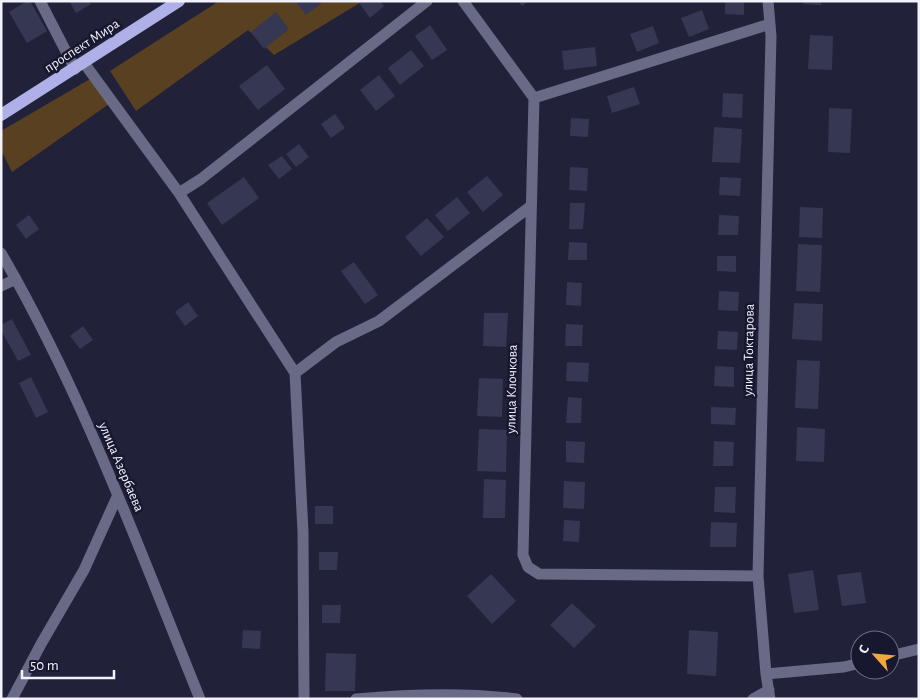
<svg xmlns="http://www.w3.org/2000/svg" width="920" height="700" font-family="'Alegreya Sans',sans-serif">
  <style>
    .green { fill: #594021 }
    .building { fill: #363752 }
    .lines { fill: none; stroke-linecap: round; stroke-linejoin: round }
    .minor { stroke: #696a85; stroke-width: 11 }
    .major { stroke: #afb0e8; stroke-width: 12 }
    .labels { text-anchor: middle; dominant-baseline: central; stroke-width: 5; stroke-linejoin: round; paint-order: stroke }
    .street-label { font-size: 14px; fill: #f2f2fd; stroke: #181730 }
  </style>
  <rect width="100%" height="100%" fill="#21213a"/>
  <path class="green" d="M219 1H363L274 55 248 30 136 111 110 71Z
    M90 79 109 104 12 172 1 150V131Z"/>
  <path class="building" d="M27 1H30L47 31 27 43 9 12Z
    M69 1H89L91 4 76 13Z
    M295 1H324L306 15Z
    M361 1H380L384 6 370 18 359 3Z
    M518 1H528L522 6Z
    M725 1H744V15L725 14Z
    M804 1H821V5L803 4Z
    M702 10 709 29 689 37 681 18Z
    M276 12 289 29 264 49 251 32Z
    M430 25 447 50 432 60 415 36Z
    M653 26 659 43 637 52 630 34Z
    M810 35 833 36 832 70 808 69Z
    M595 47 597 66 564 70 562 51Z
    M411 50 424 66 400 85 388 68Z
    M267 65 285 89 258 110 239 86Z
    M379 75 395 96 376 111 360 90Z
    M634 87 640 104 612 113 607 96Z
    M723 93 743 94 742 118 722 117Z
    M829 108 852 109 850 153 828 152Z
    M335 114 345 128 331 138 321 124Z
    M571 118 589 119 588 137 570 136Z
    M714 127 742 129 740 163 712 162Z
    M299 144 309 157 296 167 286 154Z
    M282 156 292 169 279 179 268 165Z
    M570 167 588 168 587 191 569 190Z
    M487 176 503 195 483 212 467 192Z
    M244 177 259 198 222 225 207 203Z
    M720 177 741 178 740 196 719 195Z
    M457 197 470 213 448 231 435 215Z
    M570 203H585L583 229H569Z
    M800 207 823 208 822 238 799 237Z
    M29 215 39 229 26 239 16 225Z
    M719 215 739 216 738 235H718Z
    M427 218 444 237 421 256 405 237Z
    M569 242 587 243V260H568Z
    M798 244 822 245 820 292 796 291Z
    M717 256H736V272L717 271Z
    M354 262 378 295 365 304 341 271Z
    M567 282 582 283 581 306 566 305Z
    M719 291 739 292 738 311 718 310Z
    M188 302 198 316 185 326 175 312Z
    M794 303 823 304 822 341 792 339Z
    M484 313H508L506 347 483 346Z
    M12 319 31 355 18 361 1 330V325Z
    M566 324 583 325 582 346H565Z
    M83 326 93 340 80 349 70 336Z
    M718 331 738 332 737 350 717 349Z
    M797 360 820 361 818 409 795 408Z
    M567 362 589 363 588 382 566 381Z
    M715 366 734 367V387L714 386Z
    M31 377 48 412 36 418 19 383Z
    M479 378 503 379 502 417 477 416Z
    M568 397 582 398 581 423H566Z
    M711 407 736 408 735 425 711 424Z
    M797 427 825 429 824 462 796 461Z
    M479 429 507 430 506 472 477 471Z
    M566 441 585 442 584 463 566 462Z
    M714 441 734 442 733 466H713Z
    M484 479 506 480 505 518H483Z
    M564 481 585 482 584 509 563 508Z
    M715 487H736L735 513 714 512Z
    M315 506H333V524H315Z
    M564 520 580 521 579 542 563 541Z
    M711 522 737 523 736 547H710Z
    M319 552H338L337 570H319Z
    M813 570 819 610 794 613 788 574Z
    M861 572 866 603 842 606 837 575Z
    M491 574 516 601 492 624 467 596Z
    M572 603 596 626 574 648 550 625Z
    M322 605H341L340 623H322Z
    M243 630 261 631 260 649 242 648Z
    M689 630 718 632 716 676 687 674Z
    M326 653 356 654 355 691H325Z"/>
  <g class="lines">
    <path class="minor" d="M40 1 75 69
      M463 1 534 98 523 555 528 567 539 574 758 576
      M768 1 771 36 758 576 766 674 770 699
      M84 63 179 193 201 179 427 1
      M534 98 770 24
      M179 193 295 373 303 532 304 699
      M1 253C83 394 139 549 200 699
      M1 286 16 279
      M295 373 336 342 379 321 531 206
      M890 656 919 649
      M766 674 844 667 860 663
      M12 699 41 644 84 570 117 497
      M356 699C410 694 463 692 517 699
      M753 699 769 690"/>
    <path class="major" d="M1 115 179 1"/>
  </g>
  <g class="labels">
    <g class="street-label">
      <text transform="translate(82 46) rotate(-33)">проспект Мира</text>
      <text transform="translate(749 350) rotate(-89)">улица Токтарова</text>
      <text transform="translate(512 389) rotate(-89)">улица Клочкова</text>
      <text transform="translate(121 467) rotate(67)">улица Азербаева</text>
    </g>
  </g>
  <rect width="920" height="700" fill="none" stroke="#f2f2fd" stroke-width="5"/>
  <g transform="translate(875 655) rotate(297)"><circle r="24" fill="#181730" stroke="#6f6f82"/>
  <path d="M0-4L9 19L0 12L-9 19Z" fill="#f0a73e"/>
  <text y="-8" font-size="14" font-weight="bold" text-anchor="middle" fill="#f2f2fd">С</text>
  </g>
  <path d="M22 670v8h92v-8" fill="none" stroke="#f2f2fd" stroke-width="2.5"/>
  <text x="30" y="670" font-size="15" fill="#f2f2fd" stroke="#181730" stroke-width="4" paint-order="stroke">50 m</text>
</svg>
